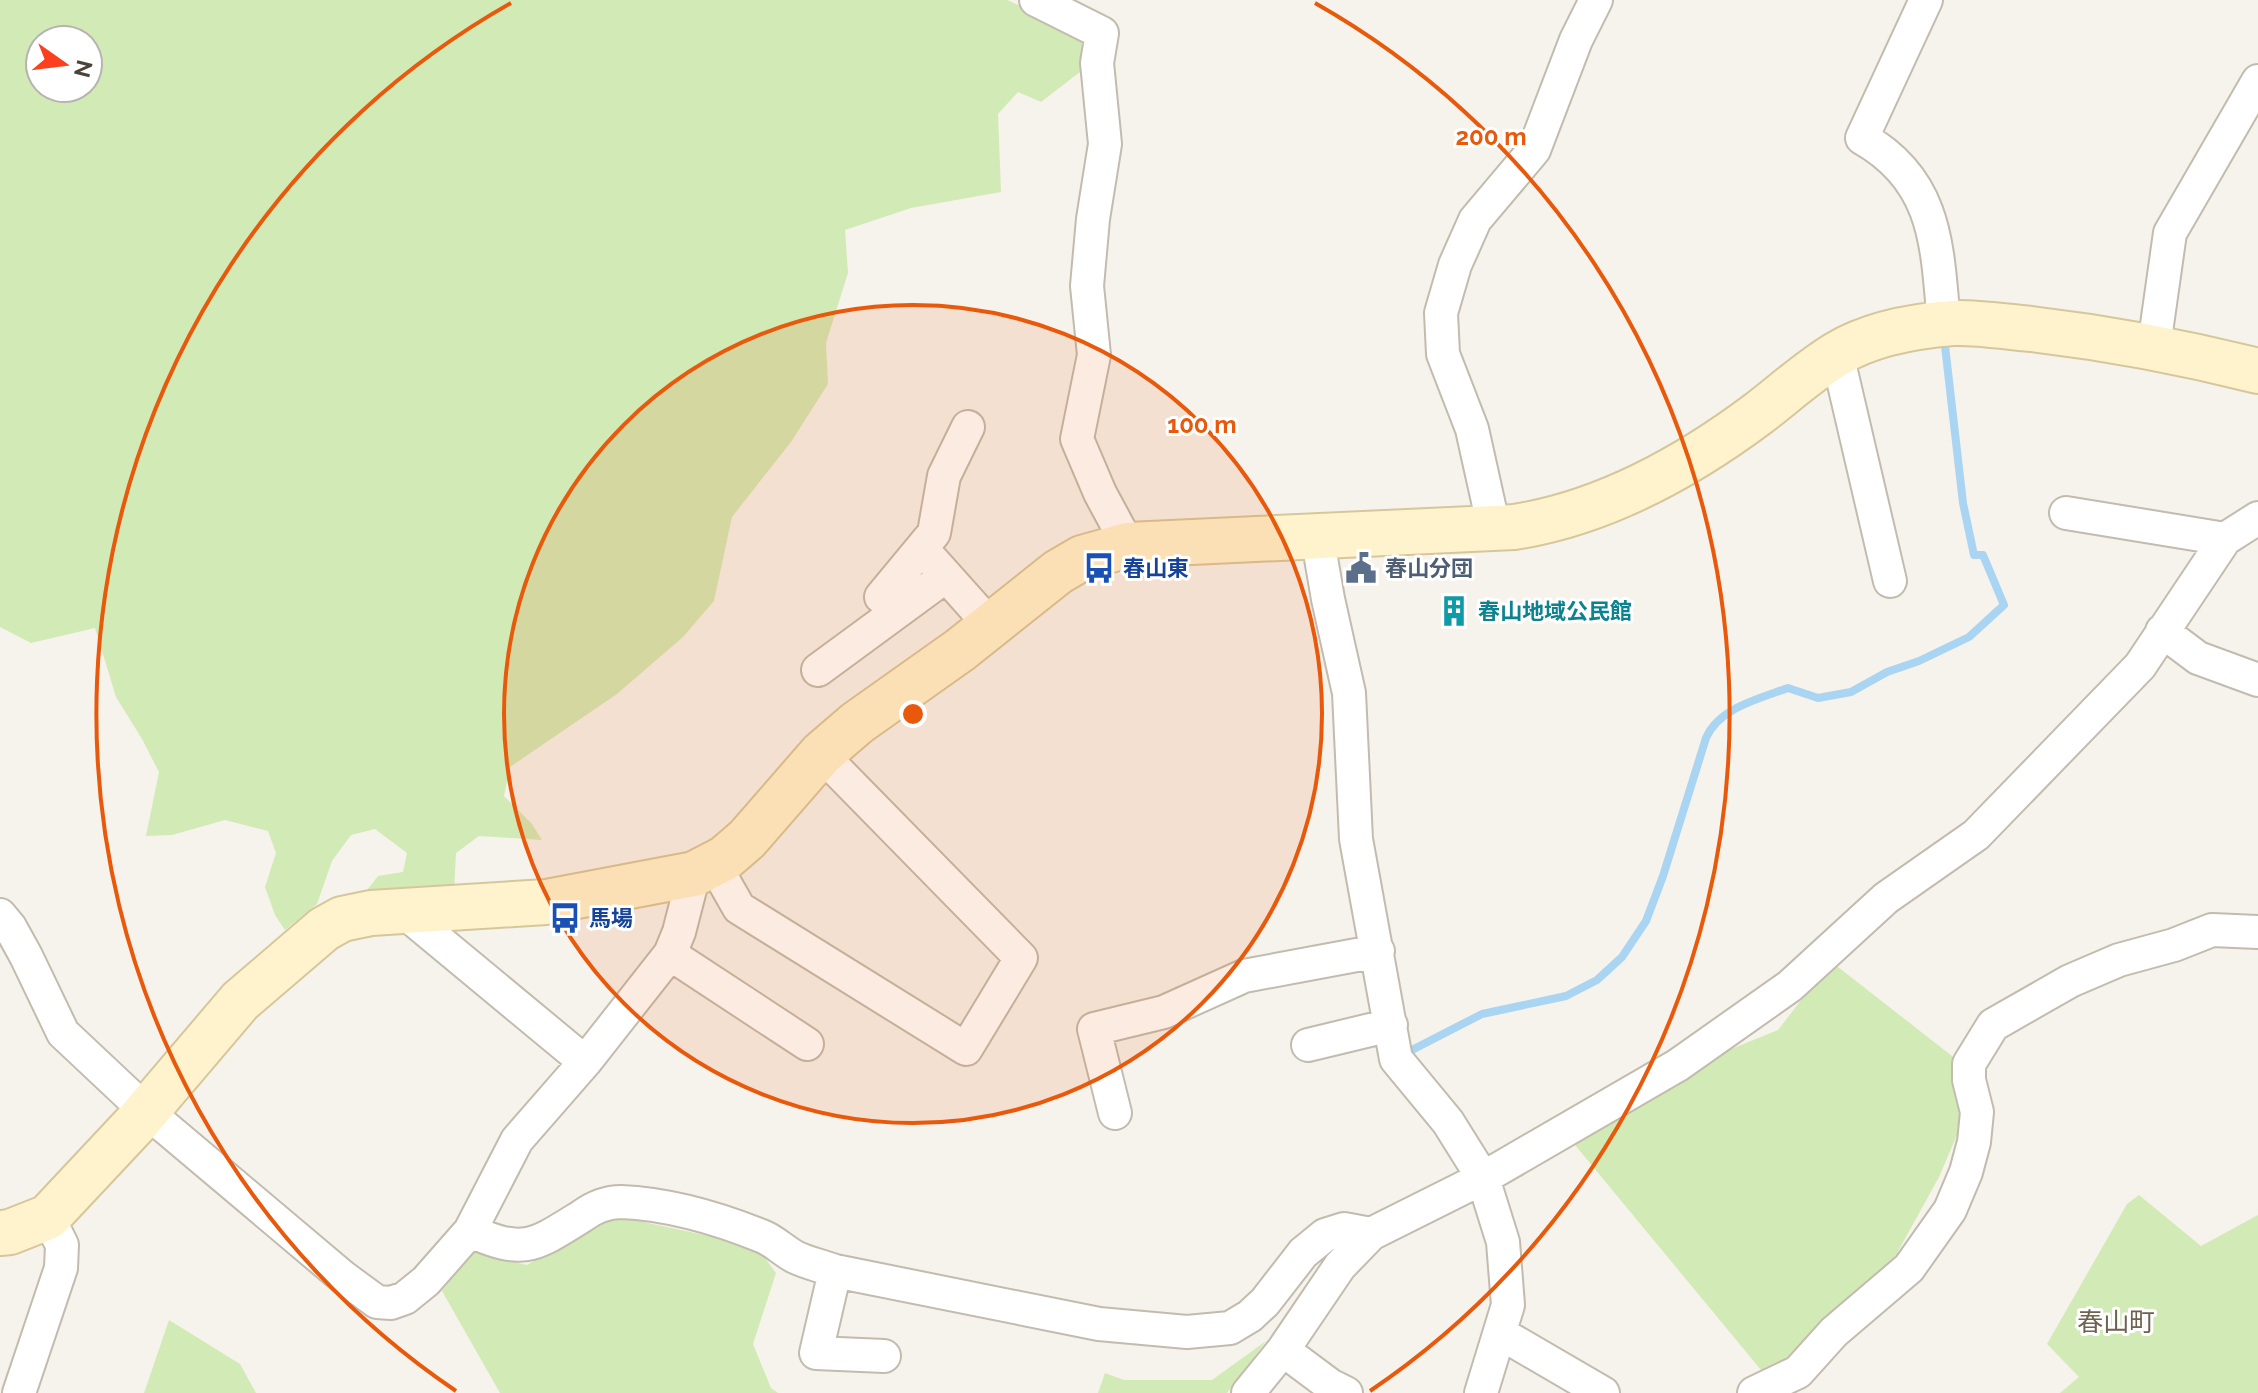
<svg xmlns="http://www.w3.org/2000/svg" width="2258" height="1393" font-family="Raleway,'Noto Sans JP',sans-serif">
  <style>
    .green { fill: #d2eab5; fill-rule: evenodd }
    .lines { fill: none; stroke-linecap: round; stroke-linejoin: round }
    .stream { stroke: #a9d4f2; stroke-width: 8 }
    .street-casing { stroke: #c2bbae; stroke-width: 36 }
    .secondary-casing { stroke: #d6c79b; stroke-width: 48 }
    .street { stroke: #fff; stroke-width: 32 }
    .secondary { stroke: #fff3cd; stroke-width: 44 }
    .ring { fill: none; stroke: #e8590c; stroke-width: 4 }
    .labels { text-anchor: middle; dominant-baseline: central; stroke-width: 6; stroke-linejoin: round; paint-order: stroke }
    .transit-label { font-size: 22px; font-weight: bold; fill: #164399; stroke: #fff; text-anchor: start }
    .service-label { font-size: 22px; font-weight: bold; fill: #4e5e75; stroke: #fff; text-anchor: start }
    .culture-label { font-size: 22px; font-weight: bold; fill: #0d838f; stroke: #fff; text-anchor: start }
    .quarter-label { font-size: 26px; fill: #6e6250; stroke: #fff }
    .centre { fill: #e8590c; stroke: #fff; stroke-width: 4 }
    .ring-label { font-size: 24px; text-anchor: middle; font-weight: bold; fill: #e8590c; stroke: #fff; stroke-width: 6; stroke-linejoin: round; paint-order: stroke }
  </style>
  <rect width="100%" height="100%" fill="#f6f3ec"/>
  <path class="green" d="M0 0H1007L1093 39 1080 72 1041 102 1018 92 998 114 1001 192 911 208 845 230 848 273 826 343 828 384 791 442 732 517 714 601 683 637 617 694 510 767 504 796 532 824 542 840 479 836 456 853 454 891 364 894 378 876 403 872 407 853 375 829 351 835 332 861 317 904 285 930 275 915 265 887 276 853 268 831 225 820 172 835 146 836 159 772 142 739 116 697 95 628 31 643 0 627ZM40 40H88V88H40Z
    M1838 967 1961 1063 1960 1128 1939 1177 1896 1255 1790 1366 1761 1370 1575 1145 1719 1054 1778 1030 1816 981Z
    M2139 1195 2201 1246 2258 1215V1393H2060L2079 1377 2047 1344 2127 1204Z
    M620 1217 756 1246 776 1273 753 1344 771 1388 778 1393H500L442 1291 472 1252 527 1265 572 1238Z
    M169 1320 240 1364 256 1393H144Z
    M1266 1341 1227 1393H1098L1105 1373 1124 1380H1212Z"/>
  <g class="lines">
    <path class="stream" d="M1408 1052 1482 1014 1566 996 1597 980 1622 957 1646 921 1663 876 1706 738C1719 708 1758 699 1788 688L1818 698 1851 692 1887 672 1919 661 1969 637 2004 605 1983 555H1974L1963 503 1945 346"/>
    <defs>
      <path id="street" d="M1036 0 1102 33 1097 63 1105 144 1093 219 1087 286 1094 355 1077 439 1100 493 1128 545
        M1926 0 1862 138C1938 181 1937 247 1944 324
        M2154 346 2170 233 2258 81
        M1837 354 1890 581
        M2066 513 2225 539
        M1494 528 1472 429 1443 354 1441 313 1455 265 1475 220 1534 150 1576 40 1596 0
        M1317 535 1328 599 1349 693 1356 839 1396 1059 1448 1122 1483 1178 1503 1242 1508 1305 1481 1393
        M932 560 991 626
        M881 597 934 533 944 476 968 427
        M2162 631 2198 658 2258 680
        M818 670 946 576
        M714 864 739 908 966 1049 1021 958 821 754
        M404 912 585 1062
        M0 915 10 927 26 956 63 1033 146 1111 343 1277 377 1302 391 1303 405 1298 426 1281 470 1231 517 1140 585 1062 670 954 679 932 694 874
        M670 954 807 1044
        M1308 1045 1391 1025
        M1115 1113 1094 1029 1164 1012 1244 976 1378 951
        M470 1231C524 1255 534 1246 582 1216 593 1208 607 1202 621 1202 669 1204 720 1219 764 1237 775 1242 784 1251 795 1257 807 1263 822 1266 835 1271L1099 1324 1187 1332 1230 1328 1250 1316 1265 1302 1303 1253 1325 1235 1344 1229 1371 1234
        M835 1271 816 1353 884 1356
        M1500 1333 1603 1393
        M1283 1350 1330 1385 1346 1393
        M19 1393 61 1268 62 1245 48 1217
        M1248 1393 1283 1350 1340 1266 1371 1234 1483 1178 1678 1065 1790 986 1886 898 1976 835 2140 666 2225 539 2258 518
        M1754 1393 1798 1372 1834 1332 1909 1268 1950 1210 1966 1172 1974 1142 1977 1112 1969 1080V1064L1993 1025 2070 981 2119 960 2174 945 2212 930 2258 932"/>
      <path id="secondary" d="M0 1233 10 1232 48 1217 138 1121 240 1001 324 929 342 919 371 913 546 902 694 874 725 858 747 839 821 754 857 723 960 650 1058 572 1082 558 1128 545 1514 527C1605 513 1687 467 1759 413 1785 393 1809 371 1837 354 1870 334 1914 326 1953 323 1978 322 2006 327 2031 329 2108 338 2183 352 2258 371"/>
    </defs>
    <use href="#street" class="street-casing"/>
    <use href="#secondary" class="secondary-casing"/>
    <use href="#street" class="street"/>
    <use href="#secondary" class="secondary"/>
  </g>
  <circle cx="913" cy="714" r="409" fill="#e8590c" fill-opacity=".12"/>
  <g class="ring">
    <circle cx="913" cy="714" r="409"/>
    <path d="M456 1391A817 817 0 0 1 511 3M1315 3A817 817 0 0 1 1370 1391"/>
  </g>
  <defs>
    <symbol id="bus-bare" viewBox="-9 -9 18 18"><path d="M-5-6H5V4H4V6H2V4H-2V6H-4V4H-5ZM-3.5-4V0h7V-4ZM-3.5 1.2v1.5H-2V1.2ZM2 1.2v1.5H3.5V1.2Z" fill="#1a4fb4" stroke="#fff" stroke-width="2.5" paint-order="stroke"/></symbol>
    <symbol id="civic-bare" viewBox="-9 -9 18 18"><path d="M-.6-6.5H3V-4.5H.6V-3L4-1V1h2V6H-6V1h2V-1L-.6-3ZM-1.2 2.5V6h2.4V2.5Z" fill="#5c6f8a" stroke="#fff" stroke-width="2.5" paint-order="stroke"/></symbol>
    <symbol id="building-bare" viewBox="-9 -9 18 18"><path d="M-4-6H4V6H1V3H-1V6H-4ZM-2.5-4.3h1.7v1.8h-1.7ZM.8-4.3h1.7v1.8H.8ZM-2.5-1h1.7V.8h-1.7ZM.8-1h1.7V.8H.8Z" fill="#0f9aa8" stroke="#fff" stroke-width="2.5" paint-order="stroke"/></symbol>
  </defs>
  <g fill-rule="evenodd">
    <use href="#bus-bare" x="1077" y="546" width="44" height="44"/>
    <use href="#civic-bare" x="1339" y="546" width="44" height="44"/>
    <use href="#building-bare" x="1432" y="589" width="44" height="44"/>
    <use href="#bus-bare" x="543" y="896" width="44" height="44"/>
  </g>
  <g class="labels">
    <g class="transit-label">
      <text x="1123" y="568">春山東</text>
      <text x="589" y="918">馬場</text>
    </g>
    <g class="service-label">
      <text x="1385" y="568">春山分団</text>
    </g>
    <g class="culture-label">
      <text x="1478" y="611">春山地域公民館</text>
    </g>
    <g class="quarter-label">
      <text x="2116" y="1322">春山町</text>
    </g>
  </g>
  <circle cx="913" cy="714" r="12" class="centre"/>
  <g class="ring-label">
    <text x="1491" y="145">200 m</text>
    <text x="1202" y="433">100 m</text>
  </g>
  <g transform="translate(64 64) rotate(104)"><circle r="38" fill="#ffffff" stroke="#b7b4b0" stroke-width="2"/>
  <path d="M0-6L14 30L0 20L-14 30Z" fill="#fc3f1d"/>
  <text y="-12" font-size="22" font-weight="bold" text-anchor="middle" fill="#4b4439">N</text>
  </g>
</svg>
